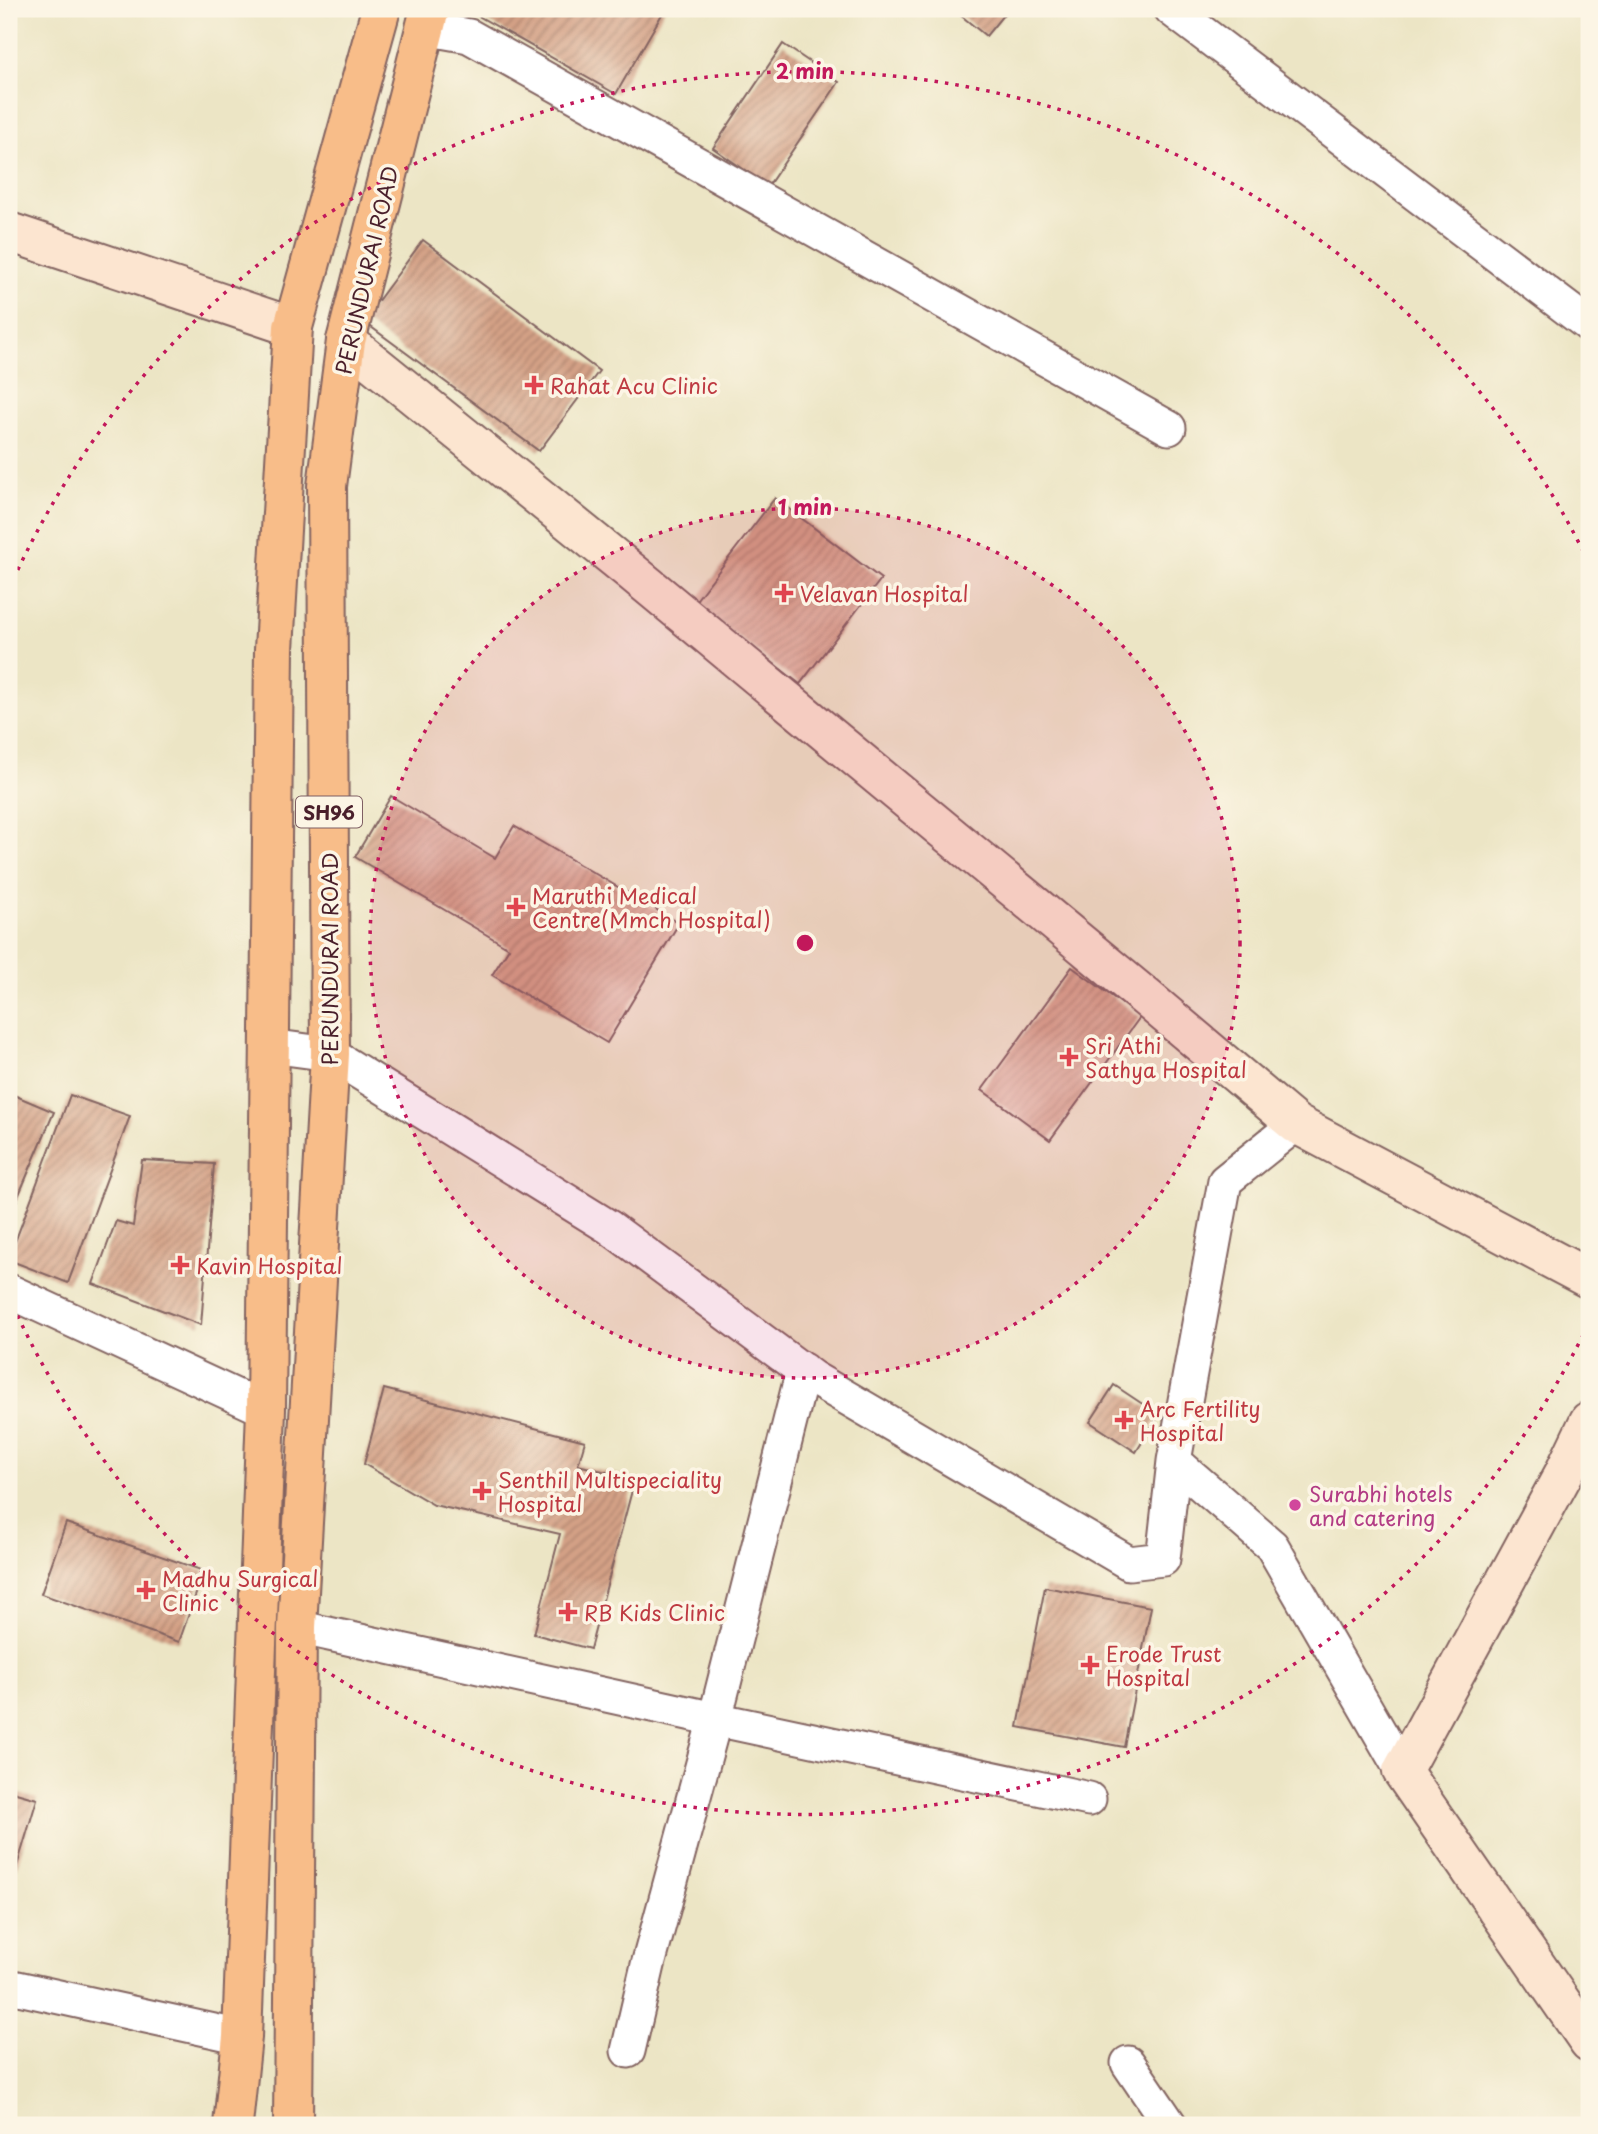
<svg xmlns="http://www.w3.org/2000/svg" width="1598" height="2134" font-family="'Playpen Sans',sans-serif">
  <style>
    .building { fill: url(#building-hatch) }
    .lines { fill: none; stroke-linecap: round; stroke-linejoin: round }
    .street-casing { stroke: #836461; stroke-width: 37 }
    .secondary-casing { stroke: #836461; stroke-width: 42 }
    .primary-casing { stroke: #836461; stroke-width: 42 }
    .street { stroke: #fff; stroke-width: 33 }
    .secondary { stroke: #fce5d0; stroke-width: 38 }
    .primary { stroke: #f8bd89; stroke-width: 38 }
    .ring { fill: none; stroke: #c2185b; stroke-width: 3.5; stroke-dasharray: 3.5 7 }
    .health-dot { fill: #e0444e; stroke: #fcf5e5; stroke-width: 2.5 }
    .hotel-dot { fill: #d1479c; stroke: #fcf5e5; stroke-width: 2.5 }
    .labels { text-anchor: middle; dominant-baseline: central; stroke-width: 7; stroke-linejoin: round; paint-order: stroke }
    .shield { fill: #fcf5e5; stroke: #7f5f63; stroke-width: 2 }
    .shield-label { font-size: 19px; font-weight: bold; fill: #4a1f2b }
    .street-label { font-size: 21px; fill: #4a1f2b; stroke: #fcf5e5 }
    .health-label { font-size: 21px; fill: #be3a42; stroke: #fcf5e5; text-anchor: start }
    .hotel-label { font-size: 21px; fill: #b23c85; stroke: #fcf5e5; text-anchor: start }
    .centre { fill: #c2185b; stroke: #fcf5e5; stroke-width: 3.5 }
    .ring-label { font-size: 21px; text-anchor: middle; font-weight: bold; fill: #c2185b; stroke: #fcf5e5; stroke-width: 7; stroke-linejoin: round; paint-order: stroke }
  </style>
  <defs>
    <pattern id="building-hatch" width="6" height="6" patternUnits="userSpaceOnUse" patternTransform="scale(1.75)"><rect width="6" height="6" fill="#d4a186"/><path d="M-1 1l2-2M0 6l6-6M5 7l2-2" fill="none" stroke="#ae836e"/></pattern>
  </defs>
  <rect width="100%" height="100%" fill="#fcf5e5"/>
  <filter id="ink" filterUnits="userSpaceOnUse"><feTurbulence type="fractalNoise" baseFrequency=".0143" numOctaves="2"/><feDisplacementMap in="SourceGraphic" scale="14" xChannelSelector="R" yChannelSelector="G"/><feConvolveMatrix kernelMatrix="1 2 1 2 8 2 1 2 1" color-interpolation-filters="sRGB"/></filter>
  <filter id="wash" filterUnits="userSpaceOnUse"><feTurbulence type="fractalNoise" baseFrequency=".00686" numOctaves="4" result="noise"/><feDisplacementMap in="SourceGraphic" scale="28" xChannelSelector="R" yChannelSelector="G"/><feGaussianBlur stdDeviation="1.57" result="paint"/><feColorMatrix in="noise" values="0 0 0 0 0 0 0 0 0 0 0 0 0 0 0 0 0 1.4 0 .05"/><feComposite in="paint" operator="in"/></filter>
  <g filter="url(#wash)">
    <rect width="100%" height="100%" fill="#ece5c5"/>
    <g id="blocks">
      <path class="building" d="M466 9H665L616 94Z
        M953 9H1008L986 36Z
        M783 44 839 82 768 186 713 148Z
        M423 240 599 371 539 451 363 321Z
        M775 498 881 579 800 684 694 603Z
        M391 796 495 858 514 826 679 923 607 1043 492 975 509 948 355 857Z
        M1072 967 1140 1017 1050 1140 982 1090Z
        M9 1093 54 1112 9 1218Z
        M70 1095 130 1116 68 1283 9 1260V1258Z
        M142 1160 214 1164 201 1325 93 1284 116 1221 133 1226Z
        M1114 1385 1159 1415 1136 1452 1090 1422Z
        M384 1389 585 1441 578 1465 635 1479 590 1649 534 1634 560 1534 434 1505 364 1464Z
        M66 1523 204 1571 179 1642 41 1594Z
        M1045 1587 1151 1607 1124 1747 1018 1727Z
        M9 1791 37 1799 9 1893Z"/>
    </g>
  </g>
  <g filter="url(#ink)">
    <use href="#blocks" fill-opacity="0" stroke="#836461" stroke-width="2"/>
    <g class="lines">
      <defs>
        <path id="street" d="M1171 9 1589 325
          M424 28 469 36 1169 428
          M270 1046 330 1054 609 1227 813 1378 1129 1563 1163 1559 1174 1461 1272 1546 1402 1771
          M9 1291 266 1410
          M1174 1461 1225 1181 1296 1124
          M297 1627 715 1719 1089 1799
          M9 1986 242 2037
          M628 2051 648 1965 715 1719 803 1370
          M1128 2063 1170 2125"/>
        <path id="secondary" d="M9 232 293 327
          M346 341 633 573 1149 1000 1296 1124 1589 1279
          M1589 1421 1564 1473 1402 1771 1589 2042"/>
        <path id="primary" d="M233 2125 242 2037 266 1410 274 649 293 327 381 9
          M293 2125 297 1627 330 1054 327 486 346 341 430 9"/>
      </defs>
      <use href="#street" class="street-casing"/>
      <use href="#secondary" class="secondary-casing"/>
      <use href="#primary" class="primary-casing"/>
      <use href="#street" class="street"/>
      <use href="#secondary" class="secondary"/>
      <use href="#primary" class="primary"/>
    </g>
  </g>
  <circle cx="805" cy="943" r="435" fill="#c2185b" fill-opacity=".12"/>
  <g class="ring">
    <circle cx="805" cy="943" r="435"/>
    <path d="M1588 1325A871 871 0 0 1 9 1297M9 589A871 871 0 0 1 1588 561"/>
  </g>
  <g class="health-dot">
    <path d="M530.5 374.5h7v7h7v7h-7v7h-7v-7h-7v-7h7z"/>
    <path d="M780.5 582.5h7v7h7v7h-7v7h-7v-7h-7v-7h7z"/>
    <path d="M512.5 896.5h7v7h7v7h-7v7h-7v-7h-7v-7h7z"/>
    <path d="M1065.5 1046.5h7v7h7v7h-7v7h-7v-7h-7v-7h7z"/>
    <path d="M176.5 1254.5h7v7h7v7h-7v7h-7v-7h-7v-7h7z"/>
    <path d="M1120.5 1409.5h7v7h7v7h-7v7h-7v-7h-7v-7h7z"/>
    <path d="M478.5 1480.5h7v7h7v7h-7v7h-7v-7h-7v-7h7z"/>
    <path d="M142.5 1579.5h7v7h7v7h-7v7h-7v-7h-7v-7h7z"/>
    <path d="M564.5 1601.5h7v7h7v7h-7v7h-7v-7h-7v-7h7z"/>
    <path d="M1086.5 1654.5h7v7h7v7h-7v7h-7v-7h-7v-7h7z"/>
  </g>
  <circle class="hotel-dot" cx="1295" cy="1505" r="7"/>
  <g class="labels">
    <rect class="shield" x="296" y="796.5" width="66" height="31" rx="5"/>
    <g class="shield-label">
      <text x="329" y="812">SH96</text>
    </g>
    <g class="street-label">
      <text transform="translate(366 270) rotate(-77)">PERUNDURAI ROAD</text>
      <text transform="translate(329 959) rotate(-90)">PERUNDURAI ROAD</text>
    </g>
    <g class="health-label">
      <text x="550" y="385">Rahat Acu Clinic</text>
      <text x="800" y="593">Velavan Hospital</text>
      <text x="532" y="895">Maruthi Medical<tspan x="532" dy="24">Centre(Mmch Hospital)</tspan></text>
      <text x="1085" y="1045">Sri Athi<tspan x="1085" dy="24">Sathya Hospital</tspan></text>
      <text x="196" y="1265">Kavin Hospital</text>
      <text x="1140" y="1408">Arc Fertility<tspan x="1140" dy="24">Hospital</tspan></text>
      <text x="498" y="1479">Senthil Multispeciality<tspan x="498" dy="24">Hospital</tspan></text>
      <text x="162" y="1578">Madhu Surgical<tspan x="162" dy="24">Clinic</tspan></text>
      <text x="584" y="1612">RB Kids Clinic</text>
      <text x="1106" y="1653">Erode Trust<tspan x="1106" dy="24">Hospital</tspan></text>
    </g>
    <g class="hotel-label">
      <text x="1309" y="1493">Surabhi hotels<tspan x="1309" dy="24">and catering</tspan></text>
    </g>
  </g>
  <circle cx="805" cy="943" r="10" class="centre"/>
  <g class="ring-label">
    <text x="805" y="79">2 min</text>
    <text x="805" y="515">1 min</text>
  </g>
  <rect width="1598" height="2134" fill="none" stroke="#fcf5e5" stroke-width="35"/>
</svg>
